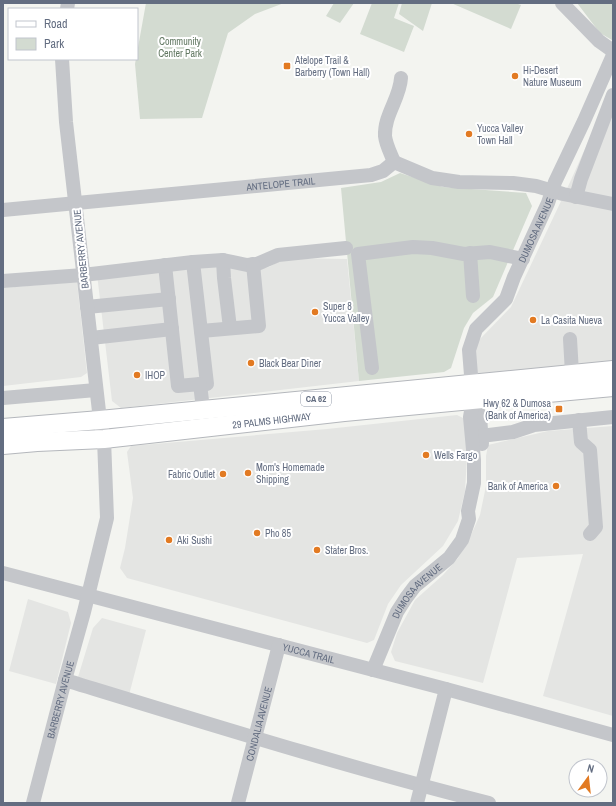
<svg xmlns="http://www.w3.org/2000/svg" width="616" height="806" font-family="'Archivo Narrow',sans-serif">
  <style>
    .built { fill: #e4e5e3 }
    .green { fill: #d3dbd1 }
    .lines { fill: none; stroke-linecap: round; stroke-linejoin: round }
    .major-casing { stroke: #b4b7bc; stroke-width: 20 }
    .minor { stroke: #c4c6ca; stroke-width: 14 }
    .major { stroke: #fff; stroke-width: 18 }
    .poi-dot { fill: #e27a22; stroke: #fff; stroke-width: 1.5 }
    .labels { text-anchor: middle; dominant-baseline: central; stroke-width: 4; stroke-linejoin: round; paint-order: stroke }
    .shield { fill: #fff; stroke: #9299a7; stroke-width: 1 }
    .shield-label { font-size: 9px; font-weight: bold; fill: #636d81 }
    .park-label { font-size: 10px; fill: #627862; stroke: #fff }
    .poi-label { font-size: 10px; fill: #636d81; stroke: #fff; text-anchor: start }
    .street-label { font-size: 10px; fill: #636d81; stroke: #fff }
  </style>
  <rect width="100%" height="100%" fill="#f3f4f0"/>
  <path class="built" d="M613 86V366L477 380 474 355 479 340 511 307 571 180Z
    M285 258 347 259 359 381 121 408 112 401 97 274 215 265 249 271 269 267Z
    M77 282 87 373 81 377 3 386V288Z
    M457 415 465 419 468 440 465 491 458 521 443 546 401 585 388 604 374 640 367 643 127 578 120 568 125 548 133 498 127 452 131 446 327 429Z
    M613 426V716L543 696 583 554 517 558 483 683 395 661 391 652 397 633 415 600 443 575 458 558 471 535 480 515 486 486V456L488 445 548 431Z
    M28 599 68 612 71 623 56 684 9 671Z
    M102 618 146 630 129 695 78 677 93 628Z"/>
  <path class="green" d="M146 3H284L255 14 228 33 202 118 140 119 135 64Z
    M334 3H354L340 23 326 16Z
    M372 3H399L394 18 414 26 404 52 360 34Z
    M402 3H432L423 31 399 14Z
    M451 3H515L521 5 511 29Z
    M577 3H613V38L612 40 600 33Z
    M400 173 443 187 526 193 532 206 493 297 473 313 464 328 451 368 444 372 359 381 341 188 381 182Z"/>
  <g class="lines">
    <defs>
      <g id="major">
        <path d="M3 428 100 420 613 370"/>
        <path id="s6" d="M3 445 37 442 104 439 344 412 613 387"/>
      </g>
    </defs>
    <use href="#major" class="major-casing"/>
    <g class="minor">
      <path d="M562 3 599 41 613 51"/>
      <path d="M67 9 68 3"/>
      <path d="M394 162 432 178 459 182 513 183 536 186 563 194 613 204"/>
      <path d="M394 162C391 154 386 145 385 136 384 115 400 98 401 78"/>
      <path d="M576 197 581 179 613 95"/>
      <path id="s1" d="M3 210 371 175 383 171 394 162"/>
      <path d="M470 253 473 296"/>
      <path d="M223 260 224 278 230 328"/>
      <path d="M193 262 207 384H200L203 409"/>
      <path d="M165 265 178 386 200 384"/>
      <path d="M3 281 83 275 193 262 223 260 247 265 257 264 278 255 346 248"/>
      <path d="M87 307 169 299"/>
      <path d="M201 331 259 326 253 264"/>
      <path d="M91 338 172 329"/>
      <path d="M570 339 572 373"/>
      <path d="M372 368 358 254 413 247 432 248 464 254 490 252 523 259"/>
      <path d="M3 398 96 390"/>
      <path d="M473 400 480 416 482 444"/>
      <path d="M579 420 581 442 590 450 596 527 590 534"/>
      <path d="M481 436 513 432 534 425 613 417"/>
      <path id="s2" d="M3 573 446 689 613 735"/>
      <path id="s3" d="M373 670 397 612 406 598 415 586 449 558 462 540 469 519 468 511 474 483V460L470 417 473 400 469 350 476 329 506 299 514 277 548 203 555 182 584 121 613 55"/>
      <path d="M65 680C206 723 346 767 489 803"/>
      <path id="s4" d="M33 803 65 680 84 612 107 518 104 439 100 420 66 122 62 59"/>
      <path id="s5" d="M238 803 279 645"/>
      <path d="M417 803 446 689"/>
    </g>
    <use href="#major" class="major"/>
  </g>
  <g class="poi-dot">
    <rect x="283" y="62" width="8" height="8" rx="2"/>
    <circle cx="515" cy="76" r="4"/>
    <circle cx="469" cy="134" r="4"/>
    <circle cx="315" cy="312" r="4"/>
    <circle cx="533" cy="320" r="4"/>
    <circle cx="251" cy="363" r="4"/>
    <circle cx="137" cy="375" r="4"/>
    <rect x="555" y="405" width="8" height="8" rx="2"/>
    <circle cx="426" cy="455" r="4"/>
    <circle cx="248" cy="473" r="4"/>
    <circle cx="223" cy="474" r="4"/>
    <circle cx="556" cy="486" r="4"/>
    <circle cx="257" cy="533" r="4"/>
    <circle cx="169" cy="540" r="4"/>
    <circle cx="317" cy="550" r="4"/>
  </g>
  <g class="labels">
    <rect class="shield" x="301" y="392" width="30" height="14" rx="3"/>
    <g class="shield-label">
      <text x="316" y="399">CA 62</text>
    </g>
    <g class="park-label">
      <text x="180" y="41">Community<tspan x="180" dy="12">Center Park</tspan></text>
    </g>
    <g class="poi-label">
      <text x="295" y="60">Atelope Trail &amp;<tspan x="295" dy="12">Barberry (Town Hall)</tspan></text>
      <text x="523" y="70">Hi-Desert<tspan x="523" dy="12">Nature Museum</tspan></text>
      <text x="477" y="128">Yucca Valley<tspan x="477" dy="12">Town Hall</tspan></text>
      <text x="323" y="306">Super 8<tspan x="323" dy="12">Yucca Valley</tspan></text>
      <text x="541" y="320">La Casita Nueva</text>
      <text x="259" y="363">Black Bear Diner</text>
      <text x="145" y="375">IHOP</text>
      <text x="551" y="403" text-anchor="end">Hwy 62 &amp; Dumosa<tspan x="551" dy="12">(Bank of America)</tspan></text>
      <text x="434" y="455">Wells Fargo</text>
      <text x="256" y="467">Mom's Homemade<tspan x="256" dy="12">Shipping</tspan></text>
      <text x="215" y="474" text-anchor="end">Fabric Outlet</text>
      <text x="548" y="486" text-anchor="end">Bank of America</text>
      <text x="265" y="533">Pho 85</text>
      <text x="177" y="540">Aki Sushi</text>
      <text x="325" y="550">Stater Bros.</text>
    </g>
    <g class="street-label">
      <text stroke="none"><textPath href="#s1" startOffset="279">ANTELOPE TRAIL</textPath></text>
      <text stroke="none"><textPath href="#s3" startOffset="493">DUMOSA AVENUE</textPath></text>
      <text transform="translate(81 249) rotate(-96)">BARBERRY AVENUE</text>
      <text stroke="none"><textPath href="#s6" startOffset="270">29 PALMS HIGHWAY</textPath></text>
      <text stroke="none"><textPath href="#s3" startOffset="92">DUMOSA AVENUE</textPath></text>
      <text stroke="none"><textPath href="#s2" startOffset="316">YUCCA TRAIL</textPath></text>
      <text stroke="none"><textPath href="#s4" startOffset="107">BARBERRY AVENUE</textPath></text>
      <text stroke="none"><textPath href="#s5" startOffset="82">CONDALIA AVENUE</textPath></text>
    </g>
  </g>
  <rect width="616" height="806" fill="none" stroke="#636d81" stroke-width="8"/>
  <rect x="8" y="8" width="130" height="52" fill="#ffffff" stroke="#c1c5cd"/>
  <rect x="16" y="21" width="20" height="6" fill="#ffffff" stroke="#c1c5cd"/>
  <text x="44" y="28" font-size="12" fill="#636d81">Road</text>
  <rect x="16" y="38" width="20" height="12" fill="#d3dbd1" stroke="#c1c5cd"/>
  <text x="44" y="48" font-size="12" fill="#636d81">Park</text>
  <g transform="translate(588 778) rotate(15)"><circle r="19" fill="#ffffff" stroke="#c1c5cd"/>
  <path d="M0-3L7 15L0 10L-7 15Z" fill="#e27a22"/>
  <text y="-6" font-size="11" font-weight="bold" text-anchor="middle" fill="#636d81">N</text>
  </g>
</svg>
